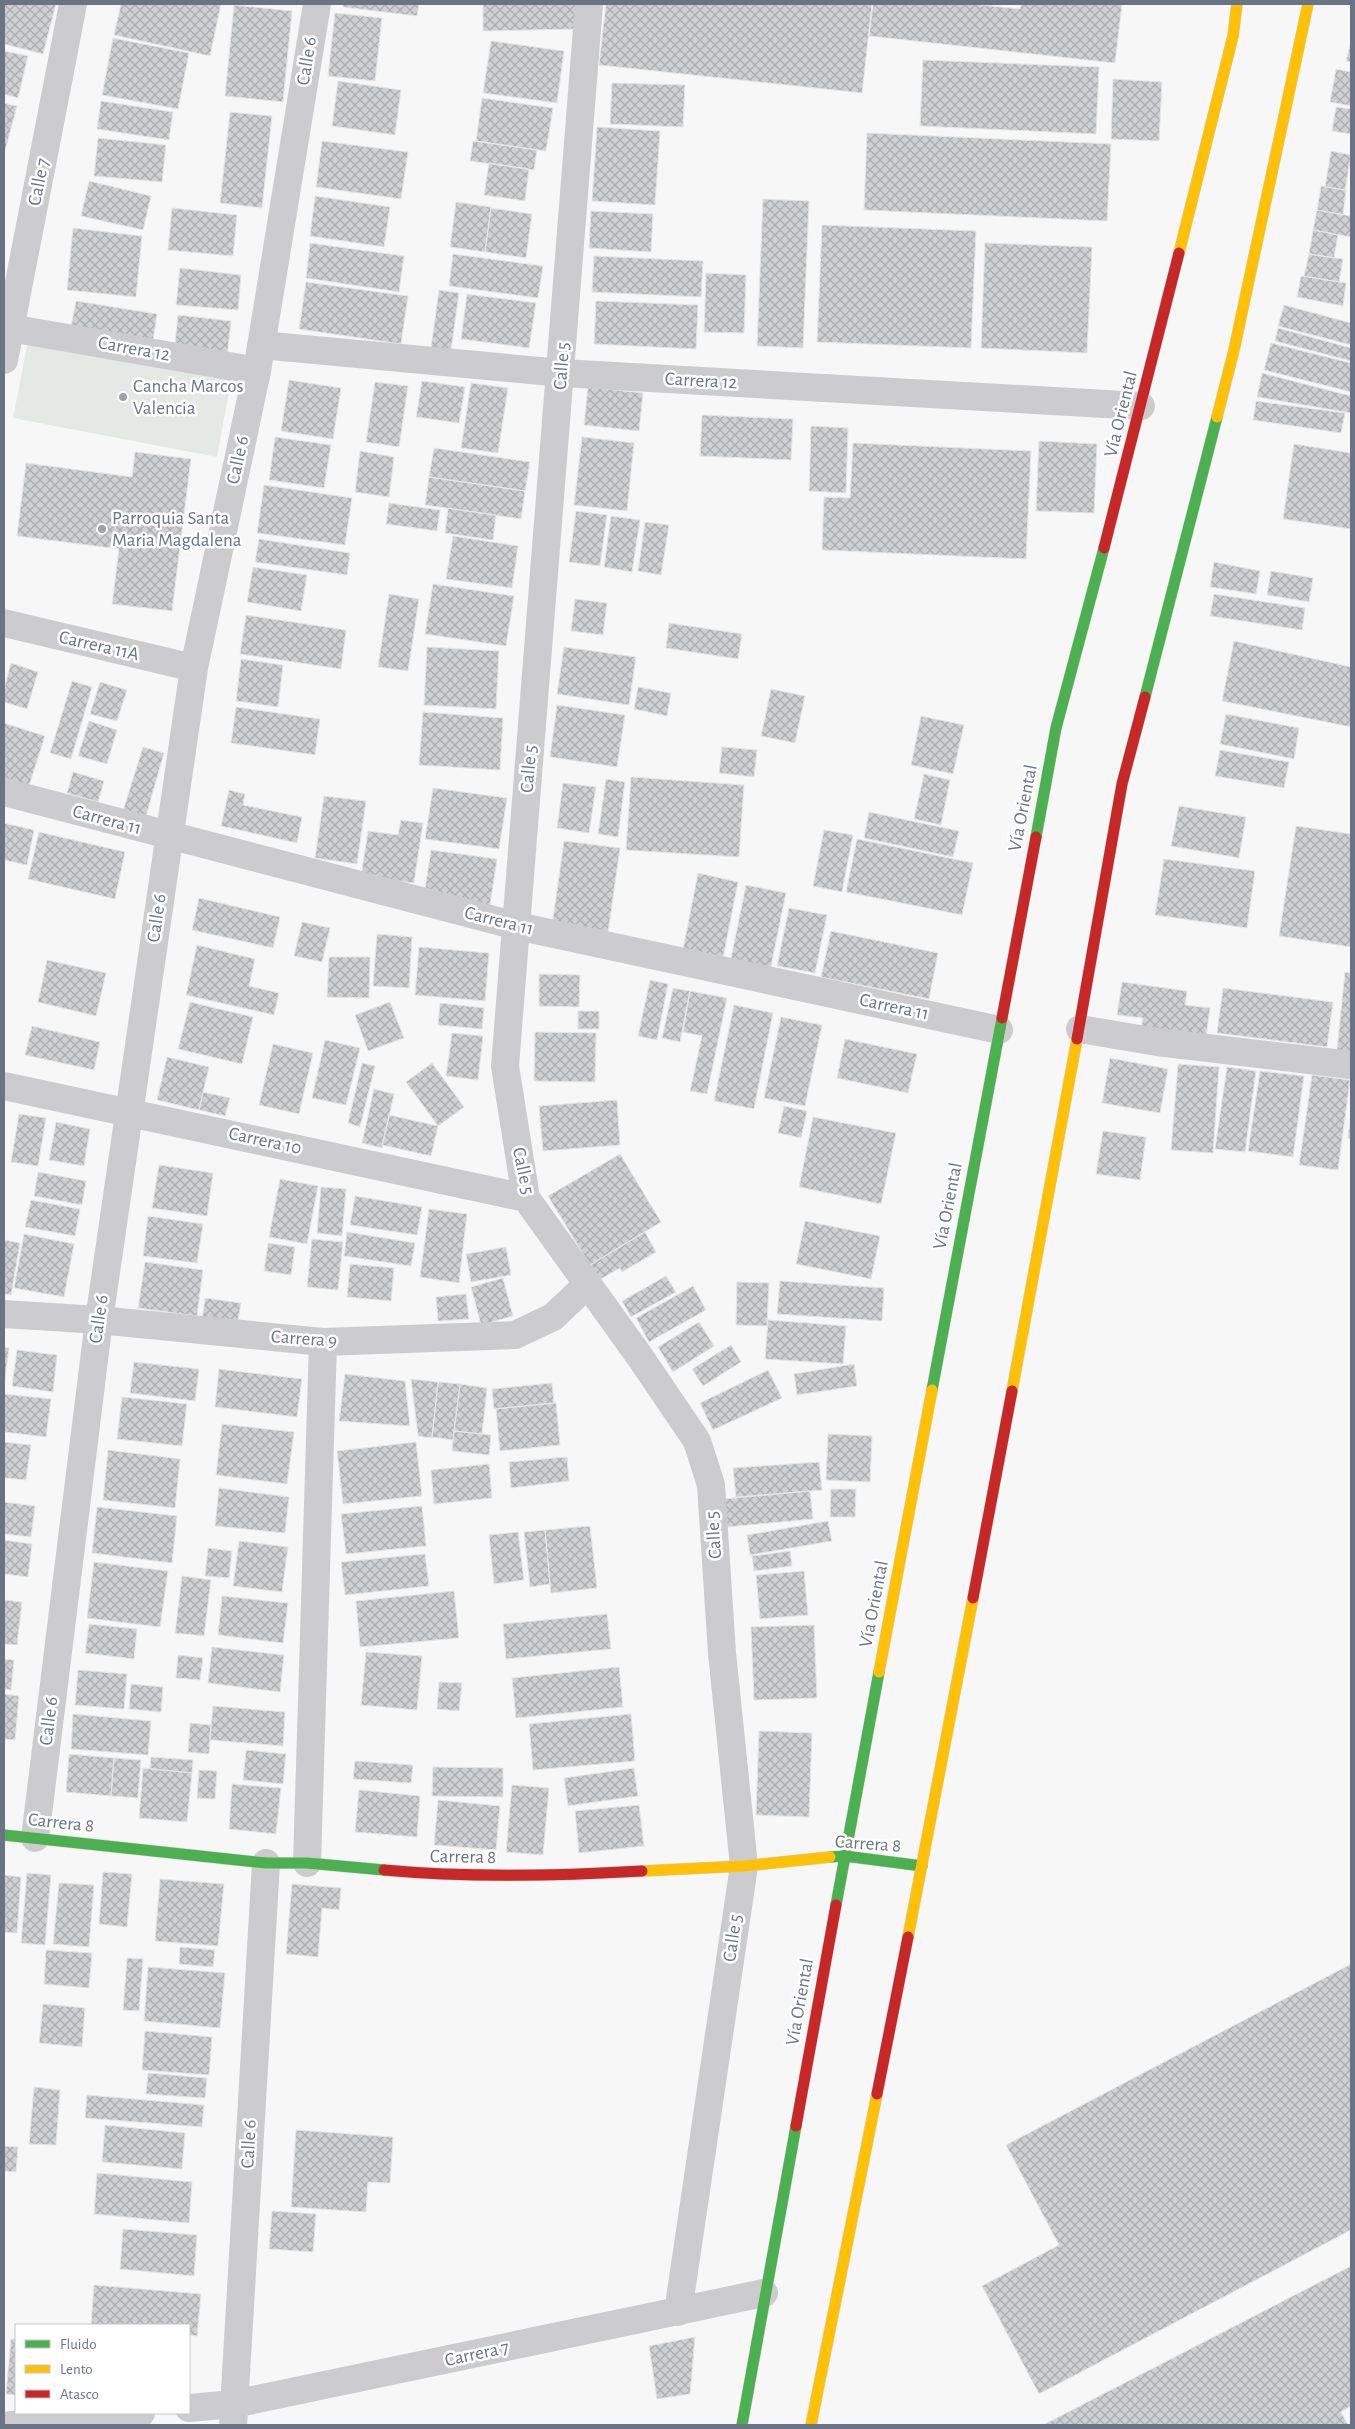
<svg xmlns="http://www.w3.org/2000/svg" width="1355" height="2429" font-family="'Alegreya Sans',sans-serif">
  <style>
    .grass { fill: #e5e9e5 }
    .building { fill: url(#building-cross-hatch); stroke: #e6e6e6 }
    .lines { fill: none; stroke-linecap: round; stroke-linejoin: round }
    .fast-casing { stroke: #d4d5d5; stroke-width: 12 }
    .slow-casing { stroke: #d4d5d5; stroke-width: 12 }
    .jam-casing { stroke: #d4d5d5; stroke-width: 12 }
    .street { stroke: #ccccce; stroke-width: 28 }
    .fast { stroke: #4caf50; stroke-width: 11 }
    .slow { stroke: #ffc107; stroke-width: 11 }
    .jam { stroke: #c62828; stroke-width: 11 }
    .poi-dot { fill: #9ba2ac; stroke: #fff; stroke-width: 2 }
    .labels { text-anchor: middle; dominant-baseline: central; stroke-width: 5; stroke-linejoin: round; paint-order: stroke }
    .street-label { font-size: 19px; fill: #6a7484; stroke: #fff }
    .poi-label { font-size: 19px; fill: #6a7484; stroke: #fff; text-anchor: start }
  </style>
  <defs>
    <pattern id="building-cross-hatch" width="8" height="8" patternUnits="userSpaceOnUse" patternTransform="scale(1.25)"><rect width="8" height="8" fill="#cfd0d1"/><path d="M0 0l8 8M0 8l8-8" fill="none" stroke="#acadaf"/></pattern>
  </defs>
  <rect width="100%" height="100%" fill="#f7f7f7"/>
  <path class="grass" d="M29 336 232 375 217 457 13 418Z"/>
  <path class="building" d="M4 4H56L43 54 4 44Z
    M121 4H221L210 56 114 35Z
    M343 4H419L417 16 343 7Z
    M483 4H576V29L483 31Z
    M606 4H872L862 93 599 65Z
    M873 4H973L1020 9 1021 4H1122L1115 63 869 36Z
    M234 5 292 11 283 102 225 96Z
    M335 13 382 18 375 81 328 76Z
    M113 38 189 53 178 109 102 95Z
    M491 41 564 51 557 103 483 93Z
    M1351 42V62L1346 61Z
    M4 51 28 56 18 98 4 94Z
    M923 60 1099 67 1096 134 920 126Z
    M1336 69 1351 72V106L1330 102Z
    M1113 79 1162 82 1159 141 1111 139Z
    M338 81 401 90 395 135 332 126Z
    M612 83 685 85 683 127 610 124Z
    M482 98 553 108 546 151 476 141Z
    M101 101 173 112 169 140 97 129Z
    M4 103 17 106 5 151H4Z
    M1336 107 1351 109V134L1332 131Z
    M230 112 272 116 262 208 220 203Z
    M597 127 660 131 655 205 592 201Z
    M867 133 1111 144 1107 221 864 210Z
    M98 138 166 145 162 182 94 176Z
    M322 141 408 152 401 199 316 187Z
    M473 141 537 150 534 170 470 161Z
    M1331 151 1351 155 1345 190 1325 187Z
    M489 163 529 169 525 201 484 195Z
    M89 181 151 196 143 230 81 216Z
    M1321 186 1346 190 1343 215 1317 210Z
    M315 196 390 207 384 247 310 236Z
    M763 199 809 201 803 348 757 346Z
    M456 202 491 207 485 252 450 247Z
    M172 208 237 215 233 256 168 250Z
    M491 208 532 214 526 258 485 252Z
    M1317 210 1351 216V237L1313 230Z
    M591 211 653 214 651 252 589 248Z
    M822 225 976 231 971 348 817 342Z
    M73 228 142 236 136 297 67 290Z
    M1313 230 1338 235 1334 258 1309 254Z
    M310 243 404 256 399 292 306 278Z
    M985 243 1092 247 1087 353 981 348Z
    M453 254 543 266 538 298 449 286Z
    M1309 254 1343 259 1339 282 1304 276Z
    M594 256 703 261 701 297 592 292Z
    M180 268 241 275 238 310 176 305Z
    M706 273 746 275 744 333 704 332Z
    M1301 276 1346 283 1343 306 1297 297Z
    M306 282 408 296 401 344 299 329Z
    M439 290 459 293 450 358 430 355Z
    M467 294 536 303 529 348 461 339Z
    M76 301 157 314 153 341 71 327Z
    M596 301 698 305 696 349 594 344Z
    M1284 305 1351 323V345L1278 326Z
    M178 315 231 321 227 358 174 353Z
    M1278 328 1351 348V361L1275 341Z
    M1271 343 1351 363V392L1264 370Z
    M1262 373 1351 396V413L1257 397Z
    M289 380 341 388 333 439 281 431Z
    M422 381 465 387 459 423 416 417Z
    M375 382 408 386 399 447 366 442Z
    M471 383 508 388 498 453 461 448Z
    M588 387 643 393 639 431 584 425Z
    M1256 401 1345 413 1341 433 1253 420Z
    M702 415 793 419 791 460 700 456Z
    M811 426 848 428 846 493 809 491Z
    M275 437 331 445 324 488 269 480Z
    M582 437 634 443 627 511 574 505Z
    M1039 441 1097 444 1094 513 1036 511Z
    M853 443 1031 451 1026 559 822 550 824 497 850 498Z
    M1294 444 1351 453V529L1283 519Z
    M434 448 530 462 525 491 429 477Z
    M360 451 394 457 389 497 355 492Z
    M135 452 191 459 172 611 112 604 119 549 17 536 26 463 132 477Z
    M429 477 525 491 521 519 425 505Z
    M264 485 352 498 345 545 257 533Z
    M389 503 440 510 437 531 386 524Z
    M448 508 496 515 493 540 445 533Z
    M576 511 607 515 600 566 569 562Z
    M611 516 640 520 632 572 604 567Z
    M645 522 669 525 661 575 638 571Z
    M453 536 518 546 512 588 446 579Z
    M259 539 350 553 347 575 255 562Z
    M1214 562 1260 571 1256 594 1210 587Z
    M253 567 307 575 301 611 247 602Z
    M1271 571 1313 578 1309 602 1267 595Z
    M433 584 514 596 506 646 425 634Z
    M389 594 419 599 408 671 378 667Z
    M1214 594 1305 608 1302 630 1210 616Z
    M575 599 607 603 603 635 571 631Z
    M246 615 346 630 341 669 240 654Z
    M669 623 742 634 738 659 666 648Z
    M1234 641 1351 667V727L1222 701Z
    M427 647 499 651 496 709 424 705Z
    M564 647 636 657 629 705 557 694Z
    M241 659 283 665 278 707 236 701Z
    M11 663 38 672 27 709 4 702V689Z
    M72 681 92 687 71 759 50 753Z
    M100 682 127 690 117 721 90 714Z
    M638 687 671 693 667 716 634 709Z
    M771 689 805 696 795 743 761 736Z
    M557 705 625 715 617 767 550 757Z
    M236 707 320 719 315 755 231 743Z
    M423 712 503 718 500 770 419 765Z
    M1226 714 1299 728 1294 759 1220 744Z
    M921 716 964 725 953 774 911 765Z
    M89 721 117 730 107 764 78 756Z
    M4 723 45 736 28 789 4 782Z
    M143 747 164 753 145 820 122 814Z
    M722 747 757 750 754 777 719 773Z
    M1220 750 1289 762 1284 788 1215 776Z
    M73 772 104 781 98 802 67 793Z
    M924 774 950 780 941 825 914 819Z
    M631 777 744 785 739 857 626 850Z
    M606 779 625 782 618 837 598 834Z
    M563 783 596 787 589 833 557 828Z
    M433 788 507 798 499 849 425 839Z
    M229 790 245 794 243 805 302 817 297 843 221 826Z
    M324 796 366 801 357 864 315 858Z
    M1179 806 1246 817 1239 858 1171 846Z
    M869 812 959 831 953 857 864 838Z
    M401 820 423 823 414 883 361 876 368 831 398 835Z
    M4 823 34 830 27 865 4 860Z
    M1296 826 1351 834V947L1279 936Z
    M824 830 853 835 842 892 813 886Z
    M39 832 125 852 115 899 28 879Z
    M857 839 973 863 962 915 846 892Z
    M564 841 620 848 608 933 552 926Z
    M431 850 497 859 490 905 424 896Z
    M1164 859 1255 871 1247 928 1155 915Z
    M698 873 738 882 722 963 682 955Z
    M746 885 786 893 769 976 729 968Z
    M199 898 280 917 273 948 192 930Z
    M789 908 827 915 815 973 777 966Z
    M302 922 330 928 322 962 294 956Z
    M831 931 938 953 929 999 821 977Z
    M377 934 412 937 409 988 373 986Z
    M197 945 255 959 249 986 279 993 274 1015 186 995Z
    M419 947 489 953 485 1001 415 995Z
    M329 957H370L369 998 327 997Z
    M47 960 106 973 96 1016 38 1002Z
    M1345 972 1351 973V1052L1337 1050Z
    M539 974 580 975 579 1007 539 1006Z
    M650 980 668 984 657 1040 638 1036Z
    M1122 982 1187 991 1185 1005 1210 1008 1206 1038 1141 1029 1143 1018 1117 1015Z
    M673 988 690 991 680 1042 662 1038Z
    M1223 988 1333 1002 1327 1047 1217 1033Z
    M690 991 727 998 707 1094 690 1091 702 1036 683 1032Z
    M190 1002 253 1017 242 1064 178 1049Z
    M390 1002 404 1038 368 1051 355 1015Z
    M440 1003 484 1008 482 1029 438 1025Z
    M734 1005 773 1013 754 1109 714 1101Z
    M578 1011H599V1029H578Z
    M781 1017 822 1025 805 1106 764 1098Z
    M32 1026 100 1042 94 1070 25 1055Z
    M535 1032 596 1033 595 1082 534 1081Z
    M452 1033 483 1036 478 1080 446 1076Z
    M845 1039 917 1054 908 1093 837 1078Z
    M325 1040 360 1048 346 1105 312 1098Z
    M273 1044 313 1053 299 1114 259 1105Z
    M167 1057 209 1067 199 1110 157 1100Z
    M1110 1058 1168 1069 1160 1113 1102 1103Z
    M362 1063 375 1066 360 1127 348 1123Z
    M432 1063 464 1107 438 1126 406 1082Z
    M1178 1064 1219 1067 1213 1153 1171 1150Z
    M1227 1067 1256 1071 1245 1152 1215 1149Z
    M1260 1071 1304 1076 1293 1157 1248 1151Z
    M1312 1075 1350 1080 1338 1170 1299 1165Z
    M374 1089 394 1094 382 1148 362 1143Z
    M203 1092 230 1098 225 1116 199 1110Z
    M617 1100 620 1145 543 1151 539 1106Z
    M784 1106 807 1111 801 1138 778 1133Z
    M1351 1113V1139L1348 1138Z
    M19 1114 46 1118 38 1166 11 1162Z
    M389 1115 438 1126 431 1156 382 1145Z
    M813 1117 896 1133 881 1204 799 1187Z
    M56 1122 90 1129 84 1166 49 1160Z
    M1103 1131 1146 1137 1140 1180 1096 1174Z
    M620 1154 661 1222 590 1265 548 1196Z
    M159 1165 213 1173 207 1216 152 1208Z
    M38 1172 86 1181 82 1205 34 1196Z
    M280 1179 318 1186 307 1244 269 1237Z
    M321 1187 346 1189 342 1236 317 1233Z
    M355 1196 422 1207 417 1235 350 1225Z
    M31 1200 80 1209 75 1236 25 1227Z
    M429 1209 467 1214 459 1283 420 1277Z
    M148 1216 203 1224 197 1263 143 1256Z
    M805 1221 880 1236 871 1279 796 1264Z
    M347 1232 415 1243 411 1266 344 1256Z
    M645 1232 656 1252 622 1272 620 1268 599 1280 590 1265Z
    M24 1234 74 1244 64 1297 14 1288Z
    M312 1239 343 1242 338 1290 307 1287Z
    M4 1240 20 1243 11 1295 4 1294Z
    M268 1243 295 1247 291 1275 264 1271Z
    M506 1247 511 1275 471 1282 466 1254Z
    M145 1262 203 1270 197 1316 138 1308Z
    M350 1264 394 1268 391 1301 347 1297Z
    M666 1276 676 1292 631 1317 622 1301Z
    M503 1278 513 1316 481 1325 471 1287Z
    M780 1281 884 1288 882 1321 777 1314Z
    M737 1282 769 1283 767 1326 736 1325Z
    M693 1286 706 1310 649 1342 636 1318Z
    M466 1294 469 1319 438 1321 436 1297Z
    M205 1298 241 1303 237 1326 202 1321Z
    M768 1320 846 1326 843 1364 765 1359Z
    M699 1322 714 1346 673 1372 658 1347Z
    M731 1345 741 1362 703 1386 692 1369Z
    M4 1347 9 1348 4 1386Z
    M17 1350 57 1355 53 1392 12 1386Z
    M134 1362 199 1369 195 1401 130 1393Z
    M854 1364 857 1386 797 1395 794 1374Z
    M219 1369 302 1379 297 1417 215 1407Z
    M768 1370 782 1398 713 1430 700 1403Z
    M345 1374 405 1381 410 1426 339 1421Z
    M411 1379 438 1382 432 1438 418 1436Z
    M438 1382 460 1384 453 1440 432 1437Z
    M552 1383 554 1403 494 1409 492 1389Z
    M460 1384 487 1388 482 1434 454 1431Z
    M4 1394 51 1399 46 1437 4 1432Z
    M122 1397 187 1404 182 1446 117 1439Z
    M554 1403H556L560 1445 500 1451 496 1409Z
    M222 1424 294 1432 287 1484 216 1475Z
    M454 1431 491 1435 489 1455 452 1451Z
    M828 1434 872 1436 870 1482 826 1480Z
    M4 1442 31 1445 26 1480 4 1478Z
    M416 1442 422 1496 343 1504 337 1451Z
    M108 1450 180 1459 175 1508 103 1500Z
    M567 1457 569 1481 511 1488 509 1462Z
    M819 1462 822 1490 736 1497 733 1468Z
    M489 1464 492 1498 434 1504 431 1470Z
    M219 1488 289 1497 285 1533 215 1526Z
    M831 1489H856L855 1517H830Z
    M810 1491 813 1519 727 1527 724 1499Z
    M4 1502 35 1506 31 1537 4 1534Z
    M422 1506 426 1546 346 1554 341 1514Z
    M97 1507 177 1516 172 1563 92 1553Z
    M828 1521 832 1541 750 1555 747 1535Z
    M590 1526 597 1588 551 1593 545 1530Z
    M545 1530 550 1584 530 1587 524 1532Z
    M518 1532 524 1580 494 1584 489 1535Z
    M4 1540 32 1544 28 1577 4 1574Z
    M239 1541 288 1547 282 1592 233 1586Z
    M208 1548 232 1551 229 1578 205 1576Z
    M790 1551 792 1566 754 1571 752 1556Z
    M425 1554 429 1586 345 1595 341 1562Z
    M94 1562 168 1571 160 1627 87 1618Z
    M804 1571 808 1615 760 1619 756 1575Z
    M182 1576 211 1580 204 1636 175 1633Z
    M454 1591 459 1638 360 1647 356 1601Z
    M222 1596 288 1603 283 1643 218 1635Z
    M4 1600 22 1602 17 1645 4 1644Z
    M607 1614 611 1649 506 1659 503 1624Z
    M89 1624 137 1629 134 1659 85 1653Z
    M814 1625 817 1698 754 1700 751 1627Z
    M212 1647 284 1655 280 1692 208 1683Z
    M366 1652 422 1656 417 1710 361 1705Z
    M178 1655 203 1658 200 1680 176 1678Z
    M4 1659 14 1660 11 1690 4 1689Z
    M619 1667 623 1707 516 1718 512 1678Z
    M78 1670 127 1674 124 1709 75 1705Z
    M439 1682 462 1683 459 1711 437 1709Z
    M131 1684 163 1687 161 1712 129 1709Z
    M4 1694 19 1696 15 1740 4 1739Z
    M213 1706 285 1712 283 1746 210 1740Z
    M73 1714 151 1721 148 1755 71 1749Z
    M631 1714 635 1761 533 1770 529 1724Z
    M190 1723 211 1725 209 1754 188 1752Z
    M759 1731 812 1733 809 1817 756 1815Z
    M246 1750 286 1754 283 1784 243 1780Z
    M69 1754 114 1758 111 1796 66 1792Z
    M151 1757 193 1760 192 1773 150 1769Z
    M114 1758 141 1760 138 1798 111 1796Z
    M355 1761 413 1765 411 1783 353 1779Z
    M433 1767 503 1768V1797L432 1796Z
    M143 1768 192 1773 187 1822 139 1818Z
    M634 1768 638 1796 568 1806 564 1778Z
    M199 1770 217 1771 215 1799 197 1798Z
    M232 1784 281 1788 276 1834 229 1829Z
    M512 1785 549 1788 543 1855 506 1852Z
    M359 1790 420 1796 417 1837 355 1832Z
    M438 1800 500 1806 496 1850 434 1845Z
    M639 1805 644 1846 579 1853 575 1811Z
    M103 1872 132 1874 127 1927 99 1924Z
    M27 1873 51 1875 45 1945 21 1943Z
    M4 1875 21 1877 17 1933 4 1932Z
    M160 1879 224 1884 218 1946 155 1941Z
    M59 1883 94 1885 89 1947 53 1944Z
    M292 1884 341 1888 339 1910 322 1908 318 1957 286 1954Z
    M180 1947 215 1950 213 1967 179 1964Z
    M46 1950 92 1953 89 1988 44 1984Z
    M127 1958 143 1959 139 2011 123 2010Z
    M1351 1964V2230L1039 2394 982 2286 1059 2245 1006 2145Z
    M148 1967 225 1973 220 2028 144 2021Z
    M43 2004 85 2008 82 2047 39 2043Z
    M145 2031 212 2037 209 2075 142 2070Z
    M148 2073 207 2078 205 2098 146 2094Z
    M34 2087 60 2090 56 2145 29 2144Z
    M87 2095 204 2105 202 2127 85 2118Z
    M105 2125 185 2133 182 2169 102 2162Z
    M296 2130 393 2137 390 2183 368 2182 366 2212 291 2207Z
    M4 2146 18 2147 16 2172 4 2171Z
    M97 2173 192 2182 189 2223 94 2214Z
    M272 2211 316 2214 313 2252 269 2249Z
    M123 2229 197 2235 194 2276 120 2269Z
    M1351 2266V2406L1341 2412 1348 2425H1043Z
    M94 2285 201 2294 197 2336 189 2335V2325H91Z
    M695 2337 690 2394 657 2399 649 2346Z
    M11 2339H16V2395L6 2394Z"/>
  <g class="lines">
    <defs>
      <path id="fast" d="M1145 697 1217 417
        M1036 837 1056 728 1104 548
        M932 1390 1002 1018
        M4 1835 266 1863H307L384 1870
        M830 1857 845 1856 922 1866
        M836 1905 879 1672
        M742 2425 796 2126"/>
      <path id="slow" d="M1179 253 1233 36 1237 4
        M1217 417 1234 350 1308 4
        M1012 1391 1077 1039
        M879 1672 932 1390
        M642 1871 744 1866 830 1857
        M908 1937 973 1598
        M811 2425 877 2094"/>
      <path id="jam" d="M1104 548 1179 253
        M1002 1018 1036 837
        M1077 1039 1122 784 1145 697
        M973 1598 1012 1391
        M384 1870C470 1878 557 1876 642 1871
        M877 2094 908 1937
        M796 2126 836 1905"/>
    </defs>
    <use href="#fast" class="fast-casing"/>
    <use href="#slow" class="slow-casing"/>
    <use href="#jam" class="jam-casing"/>
    <path class="street" d="M589 4 505 1066 526 1198 640 1357 697 1441 711 1485 722 1653 744 1866 678 2312
      M10 328 257 371
      M261 345 562 373 1141 406
      M4 360 73 4
      M4 623 194 668
      M4 792 517 926 999 1030
      M1080 1029 1157 1042 1351 1065
      M4 1086 526 1198
      M4 1314 99 1320 323 1342 515 1335 553 1317 588 1284
      M35 1838 99 1320 194 668 257 371 317 4
      M307 1863 323 1342
      M189 2408 234 2404 764 2293
      M11 2425 141 2413
      M233 2425 266 1863"/>
    <use href="#fast" class="fast"/>
    <use href="#slow" class="slow"/>
    <use href="#jam" class="jam"/>
  </g>
  <g class="poi-dot">
    <circle cx="123" cy="397" r="5"/>
    <circle cx="102" cy="529" r="5"/>
  </g>
  <g class="labels">
    <g class="street-label">
      <text transform="translate(307 61) rotate(-81)">Calle 6</text>
      <text transform="translate(39 182) rotate(-79)">Calle 7</text>
      <text transform="translate(134 349) rotate(10)">Carrera 12</text>
      <text transform="translate(562 366) rotate(-86)">Calle 5</text>
      <text transform="translate(701 381) rotate(3)">Carrera 12</text>
      <text transform="translate(1121 414) rotate(-76)">Vía Oriental</text>
      <text transform="translate(238 460) rotate(-78)">Calle 6</text>
      <text transform="translate(99 646) rotate(13)">Carrera 11A</text>
      <text transform="translate(529 769) rotate(-85)">Calle 5</text>
      <text transform="translate(1023 808) rotate(-79)">Vía Oriental</text>
      <text transform="translate(107 820) rotate(15)">Carrera 11</text>
      <text transform="translate(157 918) rotate(-82)">Calle 6</text>
      <text transform="translate(499 921) rotate(14)">Carrera 11</text>
      <text transform="translate(894 1007) rotate(12)">Carrera 11</text>
      <text transform="translate(265 1141) rotate(12)">Carrera 10</text>
      <text transform="translate(523 1171) rotate(78)">Calle 5</text>
      <text transform="translate(948 1206) rotate(-79)">Vía Oriental</text>
      <text transform="translate(99 1319) rotate(-82)">Calle 6</text>
      <text transform="translate(304 1339) rotate(4)">Carrera 9</text>
      <text transform="translate(714 1535) rotate(-94)">Calle 5</text>
      <text transform="translate(874 1604) rotate(-79)">Vía Oriental</text>
      <text transform="translate(49 1721) rotate(-83)">Calle 6</text>
      <text transform="translate(61 1823) rotate(6)">Carrera 8</text>
      <text transform="translate(868 1844) rotate(4)">Carrera 8</text>
      <text transform="translate(463 1857) rotate(1)">Carrera 8</text>
      <text transform="translate(733 1938) rotate(-82)">Calle 5</text>
      <text transform="translate(800 2002) rotate(-80)">Vía Oriental</text>
      <text transform="translate(249 2144) rotate(-87)">Calle 6</text>
      <text transform="translate(477 2354) rotate(-12)">Carrera 7</text>
    </g>
    <g class="poi-label">
      <text x="133" y="386">Cancha Marcos<tspan x="133" dy="22">Valencia</tspan></text>
      <text x="112" y="518">Parroquia Santa<tspan x="112" dy="22">Maria Magdalena</tspan></text>
    </g>
  </g>
  <rect width="1355" height="2429" fill="none" stroke="#6a7484" stroke-width="10"/>
  <rect x="15" y="2324" width="175" height="90" fill="#ffffff" stroke="#c3c7ce"/>
  <rect x="25" y="2340" width="25" height="8" fill="#4caf50" stroke="#c3c7ce"/>
  <text x="60" y="2349" font-size="15" fill="#6a7484">Fluido</text>
  <rect x="25" y="2365" width="25" height="8" fill="#ffc107" stroke="#c3c7ce"/>
  <text x="60" y="2374" font-size="15" fill="#6a7484">Lento</text>
  <rect x="25" y="2390" width="25" height="8" fill="#c62828" stroke="#c3c7ce"/>
  <text x="60" y="2399" font-size="15" fill="#6a7484">Atasco</text>
</svg>
